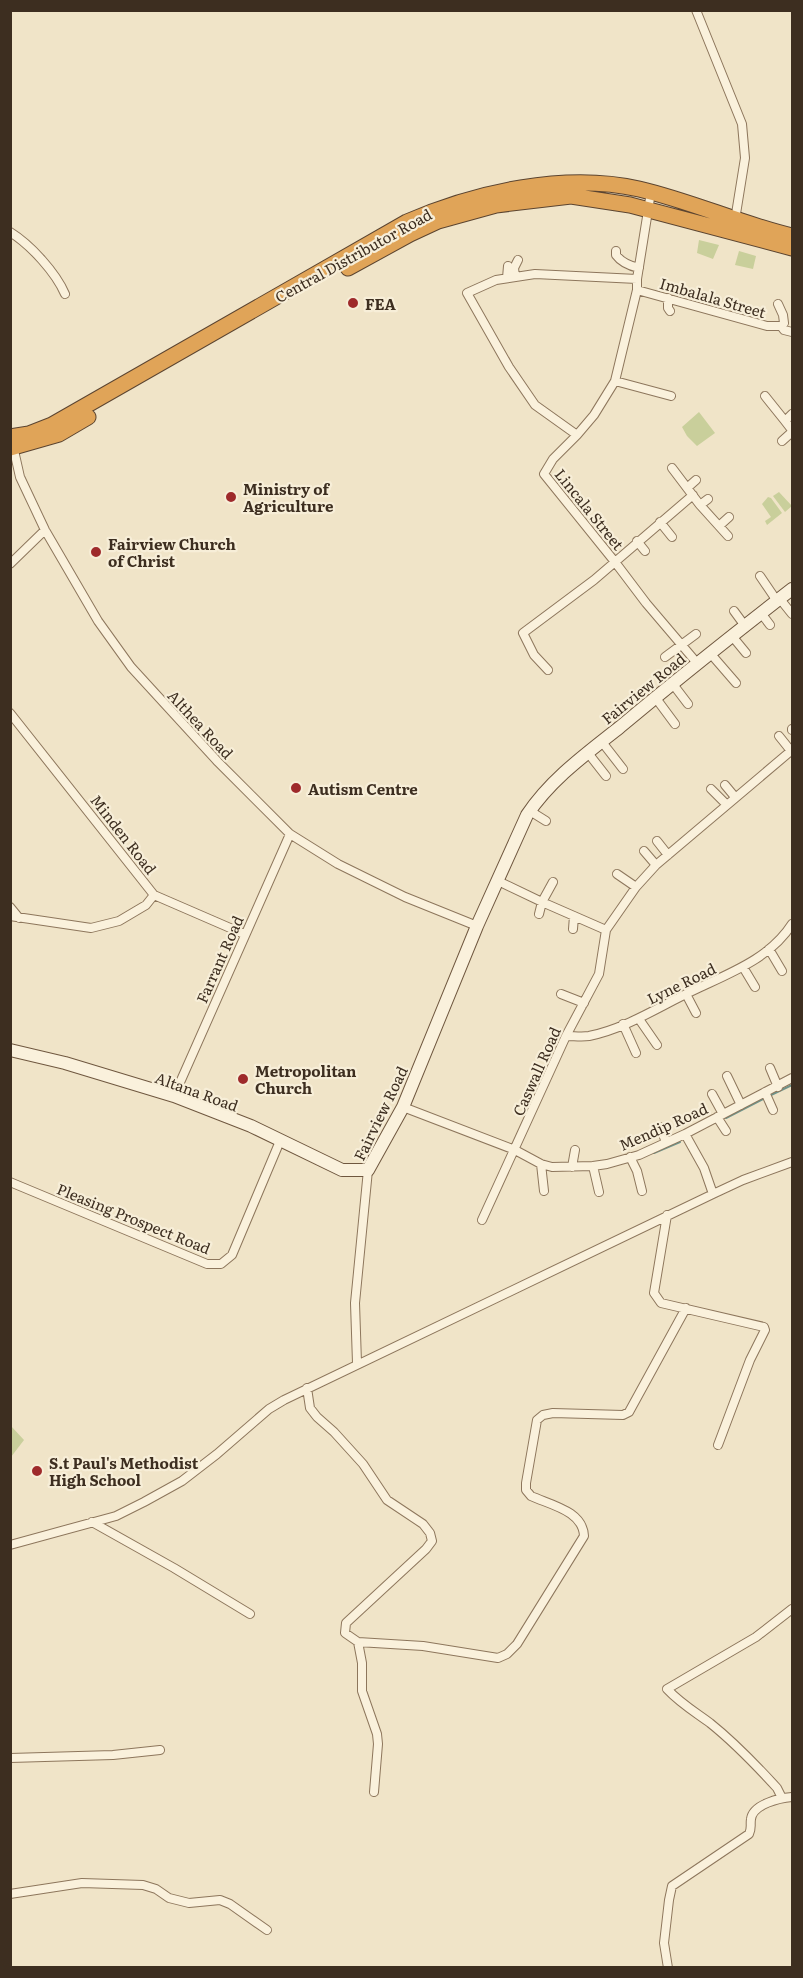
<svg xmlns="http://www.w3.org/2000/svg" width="803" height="1978" font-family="Literata,serif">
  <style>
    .green { fill: #c9cf9b }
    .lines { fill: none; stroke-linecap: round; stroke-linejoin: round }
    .stream { stroke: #6f938a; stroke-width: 2 }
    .street-casing { stroke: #8d765c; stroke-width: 10 }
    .secondary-casing { stroke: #6f573f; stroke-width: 14 }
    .highway-casing { stroke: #5b4430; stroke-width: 17 }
    .street { stroke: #faf1dc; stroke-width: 8 }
    .secondary { stroke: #faf1dc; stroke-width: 12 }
    .highway { stroke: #e0a458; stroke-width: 15 }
    .poi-dot { fill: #9e2a2b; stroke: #f7eed8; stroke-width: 2 }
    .labels { text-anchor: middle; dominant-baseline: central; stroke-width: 4.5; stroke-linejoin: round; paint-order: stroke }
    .street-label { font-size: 15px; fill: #3d2e20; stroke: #f7eed8 }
    .poi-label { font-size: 15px; font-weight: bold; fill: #3d2e20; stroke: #f7eed8; text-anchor: start }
  </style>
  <rect width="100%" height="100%" fill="#f0e4c8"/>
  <path class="green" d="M699 240 719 245 713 259 697 253Z
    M739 251 756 256 753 269 735 265Z
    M699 412 715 433 697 446 687 436 682 427Z
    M779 492 792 506 785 512 773 496Z
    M768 497 771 498 782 513 767 525 765 521 771 517 762 504Z
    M11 1426 24 1440 11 1457Z"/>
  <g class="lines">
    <path class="stream" d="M771 1095 792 1085
      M726 1118 763 1099
      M654 1153 680 1142"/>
    <defs>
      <path id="street" d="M696 10 742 124 745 158 735 220
        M651 192 637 279V290L615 381 594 415 577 435 553 459 544 474 615 562 646 603 697 663
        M10 232C31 245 56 273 65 294
        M616 251V255C621 262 630 266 639 268
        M515 277 514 268 518 260
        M507 278 508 266
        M637 290 767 326H781
        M668 298V308L670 311
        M778 304 783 315 784 323
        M781 326 784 330 792 332
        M615 381 671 396
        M765 396 785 421
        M792 414 785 421 792 430
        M577 435 535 405 509 367 467 293 496 280 535 274 637 279
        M782 441 792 432
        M13 446 20 477 45 530 98 621 131 667 218 762 290 834 338 864 405 897 477 926
        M672 468 700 505 728 536
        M687 488 696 480
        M700 505 708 499
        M660 522 672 537
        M719 526 729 517
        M637 541 645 551
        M10 564 45 530
        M760 576 777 601
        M780 599 792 614
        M734 611 745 626
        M761 613 770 625
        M732 636 746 653
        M710 653 736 683
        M665 657 696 634
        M548 670 534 655 523 633 594 580 693 495
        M672 683 688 704
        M655 697 675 724
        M10 713 154 895 244 934
        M792 729V730
        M779 736 791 751
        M602 742 623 769
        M588 753 606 776
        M725 785 735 797
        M711 789 727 805
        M530 811 546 821
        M657 841 668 855
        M644 851 656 865
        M617 874 636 887
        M498 881 542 902 606 930
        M10 907 19 918
        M539 914 542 902 553 882
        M10 916 91 928 119 921 146 905 154 895
        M573 929 574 916
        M769 949 782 971
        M743 967 755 987
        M561 994 584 1003
        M686 994 696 1013
        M639 1019 657 1045
        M623 1024 636 1053
        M566 1036C574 1036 582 1037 589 1036 623 1029 652 1011 682 996 721 976 768 962 792 924
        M770 1068 778 1087
        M727 1076 741 1105
        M765 1092 773 1110
        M712 1094 723 1114
        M174 1096 290 834
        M403 1107 515 1150 541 1164 552 1167 593 1166 607 1164 639 1155 685 1134 792 1078
        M717 1117 726 1131
        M660 1127 666 1142
        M630 1157 637 1171 642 1191
        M541 1164 544 1191
        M593 1166 599 1192
        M572 1167 575 1150
        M10 1182 207 1264H221L232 1255 280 1141
        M713 1194 743 1180 792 1162
        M667 1215 654 1293 661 1303 764 1327 765 1330 750 1360 718 1445
        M482 1220 566 1036 599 974 606 930 636 887 656 865 792 750
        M357 1363 355 1303 368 1170
        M307 1388 310 1408 317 1417 334 1432 363 1464 387 1500 423 1524 430 1533 432 1541 426 1549 346 1623 345 1633 358 1642 423 1646 498 1658 507 1654 517 1644 584 1536C583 1511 551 1505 531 1496L526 1490V1483L537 1420 543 1415 553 1413 623 1415 629 1412 686 1308
        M92 1522 174 1568 250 1614
        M10 1545 116 1516 144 1502 182 1481 217 1454 269 1409 284 1400 713 1194 704 1168 685 1134
        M358 1642 362 1663V1691L377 1734 378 1744 374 1792
        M10 1758 113 1755 160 1750
        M782 1798 777 1788C756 1765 735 1743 710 1723 695 1712 680 1703 667 1689L756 1637 792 1609
        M10 1894 82 1883 143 1885 156 1889 169 1898 189 1903 220 1900 230 1904 267 1930
        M668 1968 664 1943 669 1900 672 1886 749 1834C752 1828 750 1825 751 1819 753 1804 780 1798 792 1797"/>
      <path id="secondary" d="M10 1050 65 1063 174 1096 251 1126 342 1170H368L403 1107 477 926 527 815C551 779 586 754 620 727 676 680 734 634 792 589"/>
      <path id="highway" d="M348 268 410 234 438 221 496 205 571 196 630 205 792 248
        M10 437 29 434 52 425 407 222C476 192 565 172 639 189 691 201 741 224 792 236
        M10 448 59 434 88 417"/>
    </defs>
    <use href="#street" class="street-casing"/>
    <use href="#secondary" class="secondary-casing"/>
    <use href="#highway" class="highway-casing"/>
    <use href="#street" class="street"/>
    <use href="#secondary" class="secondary"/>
    <use href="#highway" class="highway"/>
  </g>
  <g class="poi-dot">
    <circle cx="353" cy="303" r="6"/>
    <circle cx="231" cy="497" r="6"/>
    <circle cx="96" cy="552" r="6"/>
    <circle cx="296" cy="788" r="6"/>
    <circle cx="243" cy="1079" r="6"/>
    <circle cx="37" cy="1471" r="6"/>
  </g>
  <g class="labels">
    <g class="street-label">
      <text transform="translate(353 255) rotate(-29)">Central Distributor Road</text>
      <text transform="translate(713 297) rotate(16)">Imbalala Street</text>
      <text transform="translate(590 509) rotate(51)">Lincala Street</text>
      <text transform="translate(643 688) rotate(-39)">Fairview Road</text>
      <text transform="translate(201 724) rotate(47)">Althea Road</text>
      <text transform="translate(124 834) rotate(52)">Minden Road</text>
      <text transform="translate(219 959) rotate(-66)">Farrant Road</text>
      <text transform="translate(681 983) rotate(-26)">Lyne Road</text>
      <text transform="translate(536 1071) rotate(-66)">Caswall Road</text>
      <text transform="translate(197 1091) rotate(20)">Altana Road</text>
      <text transform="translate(380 1113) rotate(-64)">Fairview Road</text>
      <text transform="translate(663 1126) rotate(-24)">Mendip Road</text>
      <text transform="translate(134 1218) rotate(22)">Pleasing Prospect Road</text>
    </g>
    <g class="poi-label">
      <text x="365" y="303">FEA</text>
      <text x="243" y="488">Ministry of<tspan x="243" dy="17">Agriculture</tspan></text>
      <text x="108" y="543">Fairview Church<tspan x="108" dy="17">of Christ</tspan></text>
      <text x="308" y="788">Autism Centre</text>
      <text x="255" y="1070">Metropolitan<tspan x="255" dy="17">Church</tspan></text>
      <text x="49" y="1462">S.t Paul's Methodist<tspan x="49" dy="17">High School</tspan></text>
    </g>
  </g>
  <rect width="803" height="1978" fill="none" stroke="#3d2e20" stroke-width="24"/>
</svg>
